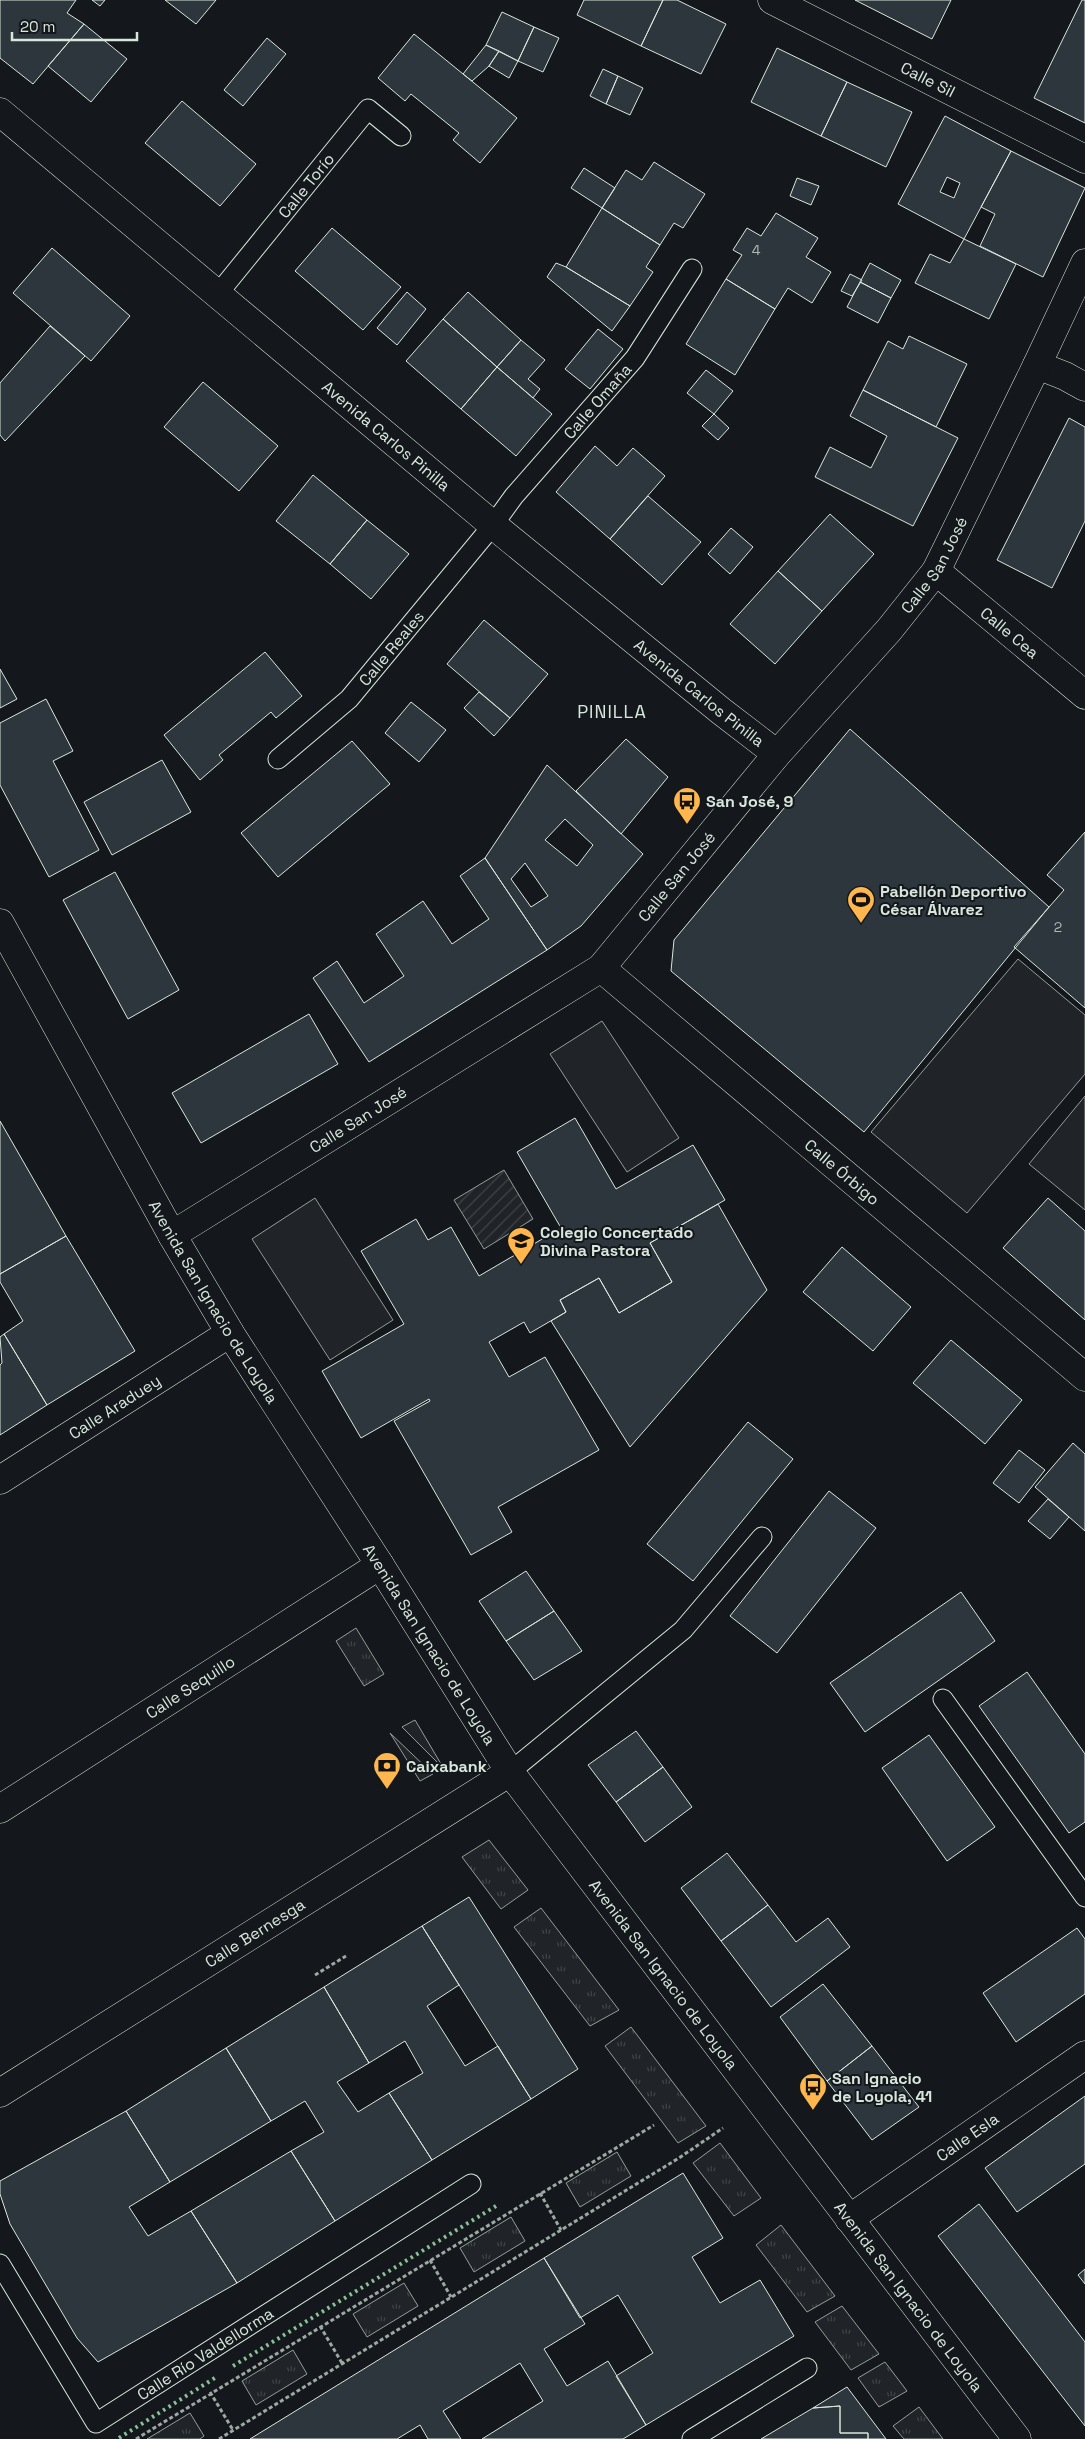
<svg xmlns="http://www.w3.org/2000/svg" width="1085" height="2439" font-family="'Space Grotesk',sans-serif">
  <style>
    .grass { fill: url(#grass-tufts); stroke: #939e99 }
    .garden { fill: url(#garden-furrows); stroke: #939e99 }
    .pitch { fill: #202428; stroke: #939e99 }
    .building { fill: #2c363c; stroke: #d8e6dc; fill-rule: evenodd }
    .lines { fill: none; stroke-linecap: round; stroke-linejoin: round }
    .lane-casing { stroke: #d8e6dc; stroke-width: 21 }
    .street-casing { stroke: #d8e6dc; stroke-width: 29 }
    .secondary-casing { stroke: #d8e6dc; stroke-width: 29 }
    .path { stroke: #9da8a2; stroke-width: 3; stroke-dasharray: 4 2.5; stroke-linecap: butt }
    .lane { stroke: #14181c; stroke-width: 19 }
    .street { stroke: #14181c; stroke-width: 28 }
    .secondary { stroke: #14181c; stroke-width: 28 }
    .hedge { stroke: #8ac095; stroke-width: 4; stroke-dasharray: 2.5 4; stroke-linecap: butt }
    .labels { text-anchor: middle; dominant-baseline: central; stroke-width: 4; stroke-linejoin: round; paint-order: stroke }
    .number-label { font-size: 14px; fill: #adbab4 }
    .street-label { font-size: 16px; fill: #d8e6dc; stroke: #14181c }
    .poi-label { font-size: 16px; font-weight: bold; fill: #d8e6dc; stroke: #14181c; text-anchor: start }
    .neighbourhood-label { font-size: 18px; letter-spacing: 1px; fill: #d8e6dc; stroke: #14181c }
  </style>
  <defs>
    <pattern id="grass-tufts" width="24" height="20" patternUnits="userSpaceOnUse" patternTransform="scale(1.25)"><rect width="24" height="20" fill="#202428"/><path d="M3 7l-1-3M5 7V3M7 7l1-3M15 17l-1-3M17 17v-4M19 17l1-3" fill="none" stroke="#404447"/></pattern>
    <pattern id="garden-furrows" width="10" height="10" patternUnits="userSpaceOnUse" patternTransform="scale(1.25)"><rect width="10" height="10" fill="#202428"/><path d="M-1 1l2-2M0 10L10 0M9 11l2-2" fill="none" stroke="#404447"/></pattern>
  </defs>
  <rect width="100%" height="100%" fill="#14181c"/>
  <path class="grass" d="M356 1628 384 1674 364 1686 336 1641Z
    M415 1720 444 1769 402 1727Z
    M390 1733 433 1774 420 1781Z
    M489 1840 528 1890 501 1909 462 1857Z
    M541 1908 619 2010 590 2026 514 1927Z
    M631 2027 706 2126 678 2143 605 2046Z
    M720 2143 761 2198 734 2216 693 2163Z
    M617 2152 631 2176 580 2207 566 2183Z
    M511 2217 525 2241 474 2272 460 2248Z
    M781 2225 835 2296 807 2312 756 2245Z
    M404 2283 418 2306 367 2337 353 2314Z
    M842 2306 879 2354 851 2370 815 2322Z
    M293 2350 307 2374 256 2405 242 2381Z
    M885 2362 907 2391 879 2407 858 2378Z
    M919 2407 943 2439H904L893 2426Z
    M190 2413 204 2436 200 2439H147Z"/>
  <path class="garden" d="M504 1170 533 1219 484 1249 454 1200Z"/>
  <path class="pitch" d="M1018 959 1085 1015V1074L967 1213 871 1132Z
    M602 1021 679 1138 627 1172 550 1054Z
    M1085 1096V1210L1029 1164Z
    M315 1198 393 1320 330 1360 252 1239Z"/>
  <path class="building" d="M0 0H76L67 13 84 24 33 84 0 58Z
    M92 0H105L100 6Z
    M165 0H216L196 24Z
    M584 0H663L641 46 577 15Z
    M663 0H677L726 24 701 74 641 46Z
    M855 0H951L932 39Z
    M1082 0H1085V123L1034 98Z
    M502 12 534 27 518 61 486 45Z
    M84 24 127 59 91 102 48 66Z
    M534 27 559 38 543 72 518 61Z
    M414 34 517 118 480 163 453 140 459 133 411 94 405 101 378 78Z
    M267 38 286 54 243 106 224 90Z
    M486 45 499 51 489 66 472 81 463 74Z
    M777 48 847 82 821 136 751 102Z
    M499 51 518 61 509 78 489 66Z
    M603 69 618 76 606 104 590 96Z
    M618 76 643 88 630 115 606 104Z
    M847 82 912 112 886 167 821 136Z
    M182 101 256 164 220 206 145 143Z
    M945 116 1011 151 964 239 898 204ZM947 177 960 183 954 198 940 192Z
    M1011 151 1085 188 1043 277 980 246 995 214 981 207Z
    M654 162 705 194 683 228 674 223 660 245 602 208 626 170 642 180Z
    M584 168 615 188 602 208 571 188Z
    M797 178 819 186 811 205 790 196Z
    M602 208 660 245 646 267 653 272 630 306 566 267Z
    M776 213 818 238 806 257 831 272 812 303 788 288 775 309 726 279 742 255 733 250 747 228 761 236Z
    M332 228 401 287 363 330 295 271Z
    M964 239 1016 264 989 319 915 283 930 254 950 263Z
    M52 248 130 316 91 361 13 293Z
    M556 263 566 267 630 306 612 331 547 277Z
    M870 263 901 280 891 298 860 282Z
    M850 274 862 280 852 296 841 291Z
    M726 279 775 309 735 375 686 344Z
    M860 282 891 298 878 323 847 307Z
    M407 292 426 309 397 345 377 328Z
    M468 292 521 340 497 367 443 319Z
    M443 319 497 367 461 409 406 361Z
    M50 326 85 356 5 441 0 435V383Z
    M598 329 623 349 590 389 565 369Z
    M909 336 967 364 936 427 863 390 888 341 903 349Z
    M521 340 545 360 528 379 540 389 533 398 497 367Z
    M497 367 552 414 516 456 461 409Z
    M706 370 733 391 714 414 687 393Z
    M203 382 278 446 239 491 164 427Z
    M863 390 958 438 913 526 815 477 830 447 871 468 887 436 850 416Z
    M714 414 729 428 718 440 702 426Z
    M1069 418 1085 427V521L1052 588 997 560Z
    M595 446 617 466 633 448 665 476 610 539 556 492Z
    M313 475 367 520 330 564 276 521Z
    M648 496 701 542 662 585 610 539Z
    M830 514 874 554 822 611 778 571Z
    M367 520 409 554 371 599 330 564Z
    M731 528 753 547 730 574 708 554Z
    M778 571 822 611 775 664 730 624Z
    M484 620 548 674 510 718 447 664Z
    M265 652 302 696 276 718 271 712 219 755 223 760 200 780 164 735Z
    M0 669 17 699 0 708Z
    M479 692 510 718 494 736 464 708Z
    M46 699 73 751 53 761 99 850 49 877 0 785V723Z
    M411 702 446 730 419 762 385 733Z
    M850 729 1049 907 864 1132 671 971 674 940Z
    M626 739 668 777 621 834 576 791Z
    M352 741 390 784 278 877 241 833Z
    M162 760 191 812 112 855 84 802Z
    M547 765 643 854 581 926 547 950 485 858ZM565 819 593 845 577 866 545 840ZM525 863 548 896 531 907 511 879Z
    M1085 832V1008L1014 947 1064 890 1047 875Z
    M485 858 547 950 369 1062 313 978 337 961 364 1003 404 976 376 934 423 901 452 944 489 919 460 876Z
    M115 872 179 990 128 1019 63 900Z
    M309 1014 338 1064 201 1143 172 1093Z
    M575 1118 616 1189 693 1145 725 1200 650 1243 672 1282 619 1313 599 1278 560 1300 566 1312 530 1333 524 1322 489 1342 509 1377 545 1357 599 1450 498 1507 512 1532 471 1555 394 1421 430 1401 429 1399 361 1438 322 1371 404 1324 361 1251 416 1219 428 1240 451 1227 479 1276 561 1228 517 1152Z
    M0 1121 66 1236 0 1274Z
    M1048 1198 1085 1231V1320L1003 1248Z
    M718 1204 767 1290 630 1447 551 1321 566 1312 560 1300 599 1278 619 1313 672 1282 650 1243Z
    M66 1236 135 1351 47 1405 4 1334 23 1321 0 1282V1274Z
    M842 1247 911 1307 873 1351 803 1292Z
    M4 1334 47 1405 0 1435V1365L2 1363 0 1337Z
    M951 1340 1022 1400 985 1444 913 1383Z
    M748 1422 793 1459 693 1581 647 1544Z
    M1073 1443 1085 1454V1531L1035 1487Z
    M1019 1450 1045 1470 1019 1503 993 1483Z
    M829 1491 876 1528 777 1653 730 1616Z
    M1048 1499 1069 1517 1050 1539 1028 1521Z
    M526 1571 554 1611 506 1641 479 1601Z
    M961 1592 995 1641 865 1732 830 1683Z
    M554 1611 582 1651 534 1680 506 1641Z
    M1027 1672 1085 1754V1822L1069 1833 979 1706Z
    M636 1731 663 1767 616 1802 588 1765Z
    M929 1735 995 1827 947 1861 882 1768Z
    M663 1767 692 1807 645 1842 616 1802Z
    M727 1853 768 1905 721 1941 681 1888Z
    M469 1897 578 2069 531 2099 422 1926Z
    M768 1905 796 1942 828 1918 850 1947 771 2007 721 1941Z
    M422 1926 459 1985 427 2006 465 2066 498 2046 531 2099 432 2160 389 2093 423 2073 405 2041 369 2063 324 1987Z
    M1077 1928 1085 1939V1994L1016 2042 983 1993Z
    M823 1984 872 2046 827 2081 780 2017Z
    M324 1987 369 2063 337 2082 358 2112 389 2093 432 2160 335 2221 291 2151 324 2132 305 2101 271 2121 226 2048Z
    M872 2046 919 2107 872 2140 827 2081Z
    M226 2048 271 2121 170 2182 126 2111Z
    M1085 2096V2164L1017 2212 985 2168Z
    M126 2111 170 2182 129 2207 148 2236 191 2211 237 2283 98 2362 77 2338 10 2224 0 2194V2181Z
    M291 2151 335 2221 237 2283 191 2211Z
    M683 2173 723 2238 692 2257 720 2303 760 2280 794 2336 646 2425 616 2376 653 2353 618 2295 580 2318 544 2258Z
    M979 2204 1085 2342V2426L938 2236Z
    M544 2258 585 2324 544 2349 567 2386 608 2361 646 2425 623 2439H482L543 2401 520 2363 443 2411 461 2439H428L420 2425 397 2439H250Z
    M1085 2269V2284L1078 2275Z
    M847 2387 886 2439H868V2433H840V2406L813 2408Z
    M840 2406V2433H868V2439H761L813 2408Z"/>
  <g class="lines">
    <defs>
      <g id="lane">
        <path id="s1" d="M217 295 368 109 401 136"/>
        <path id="s2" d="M278 759 349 699 493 525 514 496 635 358 692 269"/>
        <path d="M943 1699 1085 1897"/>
        <path d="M510 1772 683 1630 762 1537"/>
        <path id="s3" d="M0 2264 96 2423 471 2184"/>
        <path d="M692 2439 807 2368"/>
      </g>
      <g id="street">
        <path id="s4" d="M772 0 1085 159"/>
        <path id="s5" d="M0 112 493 525 721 711 777 754"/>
        <path d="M1037 365 1065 376 1085 387"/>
        <path id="s6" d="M936 571 1085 695"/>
        <path id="s7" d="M601 968 1085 1377"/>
        <path id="s8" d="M172 1235 601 968 777 754 889 630 936 571 1037 365 1085 263"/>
        <path id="s9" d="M0 1480 230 1333"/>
        <path id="s10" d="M0 1809 380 1565"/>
        <path id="s11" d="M0 2093 510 1772"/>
        <path id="s12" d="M849 2219 1085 2055"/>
      </g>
      <g id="secondary">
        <path id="s13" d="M0 923 172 1235 230 1333 380 1565 510 1772 1017 2439"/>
      </g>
    </defs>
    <use href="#lane" class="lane-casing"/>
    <use href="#street" class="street-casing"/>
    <use href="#secondary" class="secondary-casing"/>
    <path class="path" d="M315 1975 346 1956
      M540 2193 561 2230
      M430 2260 451 2297
      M320 2326 342 2363
      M210 2392 233 2430
      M136 2439 654 2125
      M219 2439 679 2158 723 2128"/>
    <use href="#lane" class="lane"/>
    <use href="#street" class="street"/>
    <use href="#secondary" class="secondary"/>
    <path class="hedge" d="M233 2366 496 2206
      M119 2438 218 2376"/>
  </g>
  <defs>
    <symbol id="bus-pin" viewBox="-11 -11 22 30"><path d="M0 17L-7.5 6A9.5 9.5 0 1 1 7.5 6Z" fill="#ffb74d" stroke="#14181c"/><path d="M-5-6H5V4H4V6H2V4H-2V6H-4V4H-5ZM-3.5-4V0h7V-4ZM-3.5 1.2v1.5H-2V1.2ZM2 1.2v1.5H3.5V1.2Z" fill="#111"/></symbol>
    <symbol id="stadium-pin" viewBox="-11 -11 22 30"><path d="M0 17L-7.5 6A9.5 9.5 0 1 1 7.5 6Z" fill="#ffb74d" stroke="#14181c"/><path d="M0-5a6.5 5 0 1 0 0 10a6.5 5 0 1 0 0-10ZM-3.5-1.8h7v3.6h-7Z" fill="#111"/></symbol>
    <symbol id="school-pin" viewBox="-11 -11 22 30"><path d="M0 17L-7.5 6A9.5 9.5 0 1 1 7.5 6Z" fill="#ffb74d" stroke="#14181c"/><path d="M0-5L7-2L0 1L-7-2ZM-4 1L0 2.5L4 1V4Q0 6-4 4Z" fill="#111"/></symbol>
    <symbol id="bank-pin" viewBox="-11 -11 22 30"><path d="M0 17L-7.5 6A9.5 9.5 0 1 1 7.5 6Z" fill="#ffb74d" stroke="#14181c"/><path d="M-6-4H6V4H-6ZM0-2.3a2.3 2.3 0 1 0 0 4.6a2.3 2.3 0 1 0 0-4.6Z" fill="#111"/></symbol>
  </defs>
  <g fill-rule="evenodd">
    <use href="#bus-pin" x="671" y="785" width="32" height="43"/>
    <use href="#stadium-pin" x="845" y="884" width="32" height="43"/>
    <use href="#school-pin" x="505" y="1225" width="32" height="43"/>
    <use href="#bank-pin" x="371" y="1750" width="32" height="43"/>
    <use href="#bus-pin" x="797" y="2071" width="32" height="43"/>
  </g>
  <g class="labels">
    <g class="number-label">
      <text x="756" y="250">4</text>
      <text x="1058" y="927">2</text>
    </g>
    <g class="street-label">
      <text stroke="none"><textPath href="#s4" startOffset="175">Calle Sil</textPath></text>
      <text stroke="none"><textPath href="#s1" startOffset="141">Calle Torío</textPath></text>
      <text stroke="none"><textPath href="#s2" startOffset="481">Calle Omaña</textPath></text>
      <text stroke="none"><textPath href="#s5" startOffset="504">Avenida Carlos Pinilla</textPath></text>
      <text stroke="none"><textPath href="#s8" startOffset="1029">Calle San José</textPath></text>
      <text stroke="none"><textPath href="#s6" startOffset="96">Calle Cea</textPath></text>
      <text stroke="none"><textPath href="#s2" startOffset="159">Calle Reales</textPath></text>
      <text stroke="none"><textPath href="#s5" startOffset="909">Avenida Carlos Pinilla</textPath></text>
      <text stroke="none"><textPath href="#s8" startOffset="624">Calle San José</textPath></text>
      <text stroke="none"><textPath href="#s8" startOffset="219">Calle San José</textPath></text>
      <text stroke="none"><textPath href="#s7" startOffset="316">Calle Órbigo</textPath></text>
      <text stroke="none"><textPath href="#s13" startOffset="435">Avenida San Ignacio de Loyola</textPath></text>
      <text stroke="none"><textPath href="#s9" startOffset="136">Calle Araduey</textPath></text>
      <text stroke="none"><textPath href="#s13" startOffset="840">Avenida San Ignacio de Loyola</textPath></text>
      <text stroke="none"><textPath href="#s10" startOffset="226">Calle Sequillo</textPath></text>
      <text stroke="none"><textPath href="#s11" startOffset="301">Calle Bernesga</textPath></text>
      <text stroke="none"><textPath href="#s13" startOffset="1245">Avenida San Ignacio de Loyola</textPath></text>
      <text stroke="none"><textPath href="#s12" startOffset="144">Calle Esla</textPath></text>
      <text stroke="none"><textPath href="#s13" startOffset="1650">Avenida San Ignacio de Loyola</textPath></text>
      <text stroke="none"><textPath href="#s3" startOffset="315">Calle Río Valdellorma</textPath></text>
    </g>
    <g class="poi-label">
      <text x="706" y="801">San José, 9</text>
      <text x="880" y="891">Pabellón Deportivo<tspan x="880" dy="18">César Álvarez</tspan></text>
      <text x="540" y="1232">Colegio Concertado<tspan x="540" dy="18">Divina Pastora</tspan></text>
      <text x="406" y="1766">Caixabank</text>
      <text x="832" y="2078">San Ignacio<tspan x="832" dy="18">de Loyola, 41</tspan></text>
    </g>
    <g class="neighbourhood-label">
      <text x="612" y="711">PINILLA</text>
    </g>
  </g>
  <path d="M12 32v8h125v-8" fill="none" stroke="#d8e6dc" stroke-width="2.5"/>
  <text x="20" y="32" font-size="15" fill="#d8e6dc" stroke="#14181c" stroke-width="4" paint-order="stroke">20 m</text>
</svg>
